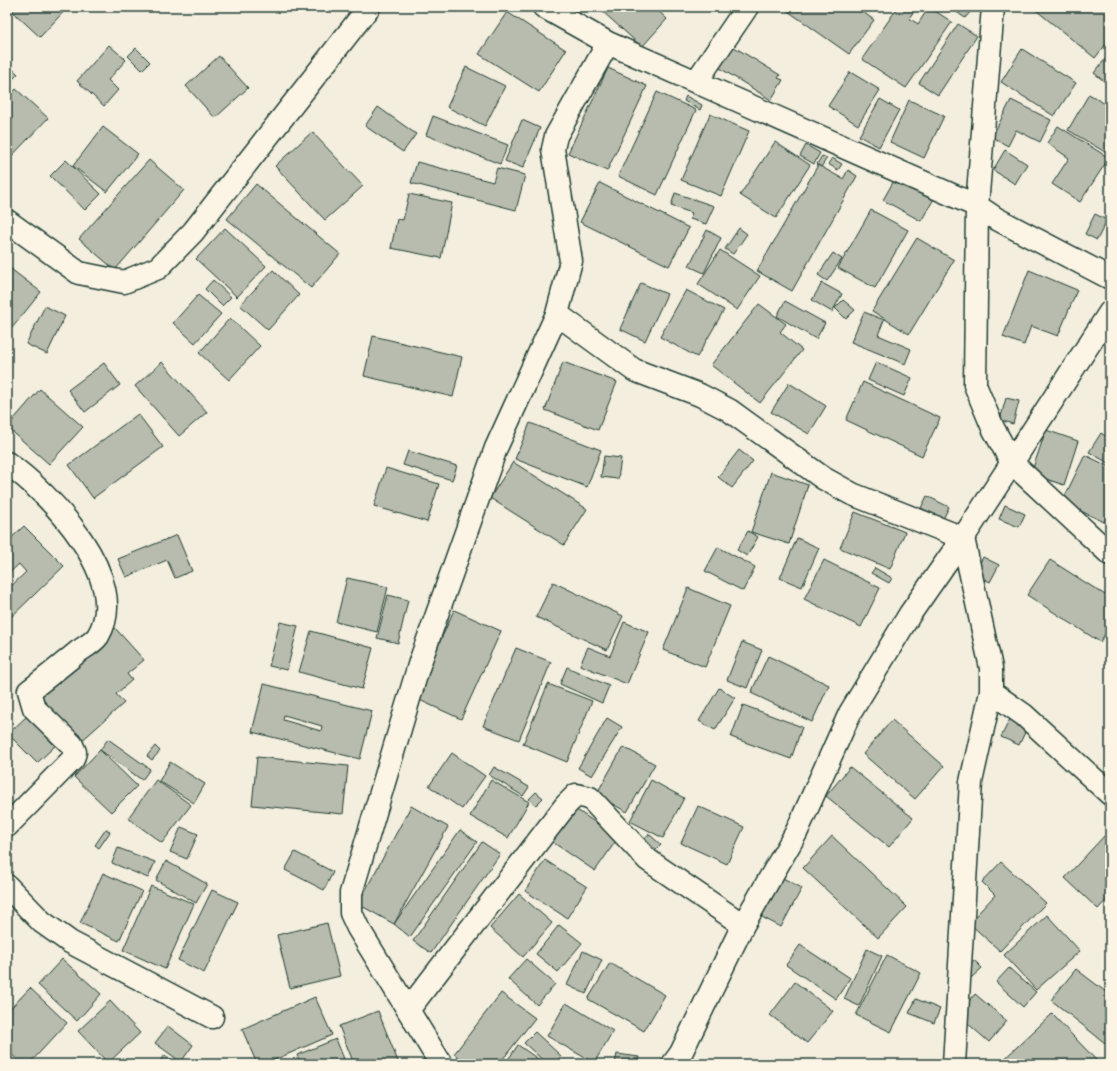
<svg xmlns="http://www.w3.org/2000/svg" width="1117" height="1071" font-family="'Shantell Sans',sans-serif">
  <style>
    .building { fill: #b8bcae; stroke: #1f3d34; fill-rule: evenodd }
    .lines { fill: none; stroke-linecap: round; stroke-linejoin: round }
    .minor-casing { stroke: #1f3d34; stroke-width: 25 }
    .minor { stroke: #fcf5e5; stroke-width: 22 }
  </style>
  <rect width="100%" height="100%" fill="#f3eede"/>
  <filter id="ink" filterUnits="userSpaceOnUse"><feTurbulence type="fractalNoise" baseFrequency=".025" numOctaves="2"/><feDisplacementMap in="SourceGraphic" scale="8" xChannelSelector="R" yChannelSelector="G"/><feConvolveMatrix kernelMatrix="1 2 1 2 8 2 1 2 1" color-interpolation-filters="sRGB"/></filter>
  <g filter="url(#ink)">
    <path class="building" d="M16 7H68L40 37 12 11Z
      M605 7H654L667 19 642 47 602 11Z
      M782 7H856L874 20 849 54Z
      M898 7H917L909 18 918 24 929 7 952 22 906 88 862 59Z
      M968 7 972 10 965 18 951 8Z
      M1032 7H1106L1110 11V39L1095 58Z
      M507 12 566 50 539 92 479 54Z
      M958 24 977 36 938 95 919 83Z
      M729 44 780 75 778 78 783 80 771 100 715 65Z
      M109 45 126 60 108 80 118 90 104 106 77 81Z
      M136 48 150 62 142 70 128 56Z
      M1022 49 1076 83 1054 116 1001 82Z
      M1110 53V86L1094 73Z
      M219 56 248 88 215 118 186 86Z
      M7 64 18 74 7 85Z
      M466 67 505 86 485 126 447 107Z
      M608 68 647 86 607 171 568 153Z
      M850 72 880 90 858 125 828 106Z
      M16 89 48 118 7 161V99Z
      M657 92 696 110 657 195 618 176Z
      M1089 94 1110 107V155L1068 130Z
      M686 96 702 105 700 110 684 101Z
      M880 99 899 110 879 147 859 136Z
      M909 100 944 116 924 158 890 142Z
      M1011 100 1051 120 1040 142 1016 130 1008 146 992 137Z
      M378 107 416 134 403 152 365 126Z
      M710 114 749 131 721 196 681 180Z
      M433 116 508 145 500 164 426 135Z
      M522 120 540 128 523 168 505 161Z
      M1058 126 1109 158 1080 202 1052 184 1069 158 1047 143Z
      M103 127 138 154 107 192 73 166Z
      M312 132 363 186 325 220 275 166Z
      M775 142 810 165 776 218 740 195Z
      M806 145 820 153 814 164 800 156Z
      M1005 150 1027 164 1015 184 993 170Z
      M822 156 827 158 821 167 817 164Z
      M832 158 842 164 838 170 828 164Z
      M66 160 101 194 85 210 50 176Z
      M149 160 184 190 115 270 79 239Z
      M417 162 493 182 497 168 525 175 516 210 411 183Z
      M818 165 843 179 848 170 857 176 792 291 757 271Z
      M897 175 935 197 921 221 883 200Z
      M600 183 689 228 669 266 580 222Z
      M256 184 340 254 311 288 227 219Z
      M675 193 714 206 706 224 690 219 692 213 671 206Z
      M409 194 452 203 441 258 391 248 397 219 403 220Z
      M871 210 908 230 875 288 838 268Z
      M1095 214 1107 220 1097 240 1085 234Z
      M225 228 266 266 237 297 196 259Z
      M739 228 747 234 733 254 725 249Z
      M707 230 721 238 704 273 689 266Z
      M917 238 954 260 909 334 872 311Z
      M720 250 760 276 737 310 698 284Z
      M833 253 842 259 827 281 818 275Z
      M7 266 41 292 12 328 7 324Z
      M273 270 299 295 268 330 240 305Z
      M1029 270 1077 290 1058 336 1031 326 1024 345 1003 337Z
      M213 280 231 297 222 306 205 289Z
      M641 283 667 294 645 341 620 329Z
      M822 283 842 294 832 312 812 300Z
      M686 290 724 310 697 357 660 337Z
      M198 295 221 314 195 343 173 323Z
      M843 300 855 310 846 319 835 308Z
      M785 301 825 323 816 339 777 316Z
      M759 304 786 324 780 332 802 350 760 403 711 365Z
      M45 306 65 316 47 354 26 344Z
      M864 312 884 320 878 335 911 349 905 364 851 342Z
      M230 318 260 346 229 380 199 353Z
      M373 336 462 357 453 397 364 376Z
      M162 362 207 412 179 436 135 386Z
      M563 362 617 382 598 430 545 410Z
      M876 362 912 378 904 396 868 380Z
      M104 363 120 385 85 412 68 390Z
      M863 382 940 418 922 456 846 420Z
      M789 383 826 406 809 434 771 412Z
      M40 389 83 427 49 464 7 427Z
      M1006 398 1019 401 1013 424 1000 420Z
      M138 414 163 447 93 498 69 465Z
      M530 423 601 450 587 487 515 459Z
      M1046 430 1078 441 1064 485 1031 474Z
      M1101 433 1110 439V464L1089 452Z
      M739 450 753 461 732 488 718 477Z
      M408 451 457 466 452 480 403 465Z
      M1085 455 1110 467V509L1104 522 1062 502Z
      M604 456 621 458 618 479 601 477Z
      M513 462 587 509 564 545 490 498Z
      M386 468 439 484 427 522 374 506Z
      M771 472 808 485 789 544 751 532Z
      M927 496 949 507 943 519 921 508Z
      M1005 505 1025 514 1019 527 999 519Z
      M855 512 905 532 890 569 840 548Z
      M24 526 64 566 7 621V590L26 572 19 564 7 575V542Z
      M748 531 758 537 747 556 737 550Z
      M177 535 192 571 175 578 167 560 126 577 118 559Z
      M797 538 819 548 802 587 780 578Z
      M718 547 755 567 743 591 705 571Z
      M983 557 999 565 990 582 974 574Z
      M824 560 880 588 861 627 804 599Z
      M1050 560 1110 598V626L1100 642 1027 595Z
      M875 568 892 578 889 583 871 573Z
      M347 578 388 587 377 632 336 622Z
      M553 582 623 616 607 650 536 617Z
      M688 588 730 606 705 667 663 650Z
      M388 595 408 600 398 643 377 638Z
      M454 610 501 631 461 719 415 698Z
      M280 622 298 626 287 670 269 666Z
      M624 622 649 632 627 684 580 665 588 647 610 656Z
      M115 628 144 660 127 674 132 680 116 694 124 703 78 744 37 699Z
      M311 631 373 648 362 689 299 672Z
      M742 642 762 650 747 688 727 680Z
      M516 648 551 662 519 740 483 726Z
      M768 656 829 685 812 722 751 693Z
      M567 667 609 686 602 703 560 684Z
      M264 684 372 711 360 759 252 732ZM284 715 322 726 321 731 283 720Z
      M548 684 592 701 567 762 523 744Z
      M719 688 735 698 715 730 699 721Z
      M743 705 802 727 791 759 731 737Z
      M1012 715 1029 724 1019 745 1001 737Z
      M27 716 55 746 37 763 8 734Z
      M607 718 622 727 592 776 578 768Z
      M892 720 944 766 915 799 863 754Z
      M108 739 150 769 142 780 100 750Z
      M155 746 160 751 152 760 147 756Z
      M623 747 655 764 627 812 596 795Z
      M100 750 137 786 111 812 74 777Z
      M452 753 485 776 462 809 429 786Z
      M257 757 348 766 343 814 252 805Z
      M170 762 205 784 194 803 159 781Z
      M494 767 529 787 523 796 489 775Z
      M850 767 913 818 889 847 826 796Z
      M156 780 191 805 162 843 128 818Z
      M491 780 529 802 508 838 470 816Z
      M651 780 684 798 663 838 630 821Z
      M536 792 543 798 536 805 529 799Z
      M411 806 448 827 394 924 358 904Z
      M698 806 744 827 727 864 681 843Z
      M574 808 618 838 595 871 551 841Z
      M181 827 198 834 187 859 170 852Z
      M106 829 110 832 99 848 95 845Z
      M460 830 477 842 410 937 394 924Z
      M649 834 661 845 653 853 642 843Z
      M1106 834 1110 838V896L1098 909 1065 878Z
      M832 836 907 907 878 938 803 868Z
      M482 842 500 854 431 953 413 941Z
      M118 848 155 862 148 878 112 863Z
      M295 852 333 872 324 890 285 870Z
      M545 860 587 887 567 918 525 891Z
      M166 861 207 884 196 903 156 880Z
      M1001 862 1046 903 1000 951 969 923 995 895 982 882Z
      M103 873 142 891 119 941 80 923Z
      M779 876 802 888 781 927 758 915Z
      M151 886 194 904 165 969 123 950Z
      M212 890 238 902 204 973 178 960Z
      M519 894 552 923 523 957 490 928Z
      M1047 915 1080 951 1036 990 1004 955Z
      M327 923 340 976 290 988 277 935Z
      M559 925 582 943 558 972 536 954Z
      M800 945 850 978 836 999 786 965Z
      M867 949 882 956 859 1006 844 999Z
      M583 951 602 960 586 994 567 985Z
      M887 955 921 973 891 1032 856 1015Z
      M62 959 101 994 77 1021 38 985Z
      M526 959 555 984 537 1005 508 979Z
      M974 960 982 968 971 978 964 971Z
      M610 963 665 995 644 1031 588 999Z
      M1009 968 1036 992 1023 1007 996 982Z
      M1076 969 1110 995V1047L1051 1000Z
      M795 982 833 1011 807 1043 770 1015Z
      M30 988 67 1023 29 1064H22L7 1050V1012Z
      M501 993 535 1018 499 1064H468L454 1054Z
      M975 994 1007 1021 989 1042 958 1015Z
      M315 997 332 1035 265 1064H257L242 1029Z
      M916 999 940 1009 934 1023 909 1013Z
      M110 1001 140 1033 108 1063 78 1031Z
      M566 1003 613 1031 594 1063 547 1036Z
      M378 1011 399 1064H354L339 1026Z
      M1052 1014 1099 1063 1004 1064 1001 1062Z
      M168 1026 193 1045 181 1062 155 1043Z
      M535 1032 561 1056 554 1064H547L524 1043Z
      M336 1039 346 1064H301L297 1055Z
      M518 1045 545 1064H505Z
      M617 1054 639 1057 637 1064H615Z
      M165 1055 176 1064H158Z"/>
    <g class="lines">
      <defs>
        <path id="minor" d="M544 7 608 43 977 206 995 218 1110 278
          M993 7 977 206 975 385 993 428 1012 463 1110 554
          M696 82 747 7
          M7 221 79 273 124 282 158 268 193 232 369 7
          M557 314 634 370 700 395 729 410 823 478 852 494 963 538 991 668V692L971 782 954 1064
          M7 463C50 493 132 580 98 636 94 642 85 647 79 651 62 665 46 678 29 691L34 708 72 745 75 752 73 759 7 826
          M991 692 1024 715 1110 794
          M7 886 42 922 70 942 212 1017
          M408 1010 566 805 576 795 590 798 648 860 743 925
          M441 1064 358 928 351 913V893L419 665 496 448 557 314 571 261 553 149 556 136 608 43
          M673 1064 681 1053 743 925 796 833 850 713 910 614 963 538 1110 312"/>
      </defs>
      <use href="#minor" class="minor-casing"/>
      <use href="#minor" class="minor"/>
    </g>
  </g>
  <rect width="1117" height="1071" fill="none" stroke="#fcf5e5" stroke-width="24"/>
  <rect x="12" y="12" width="1093" height="1047" fill="none" stroke="#1f3d34" stroke-width="1.5" filter="url(#ink)"/>
</svg>
